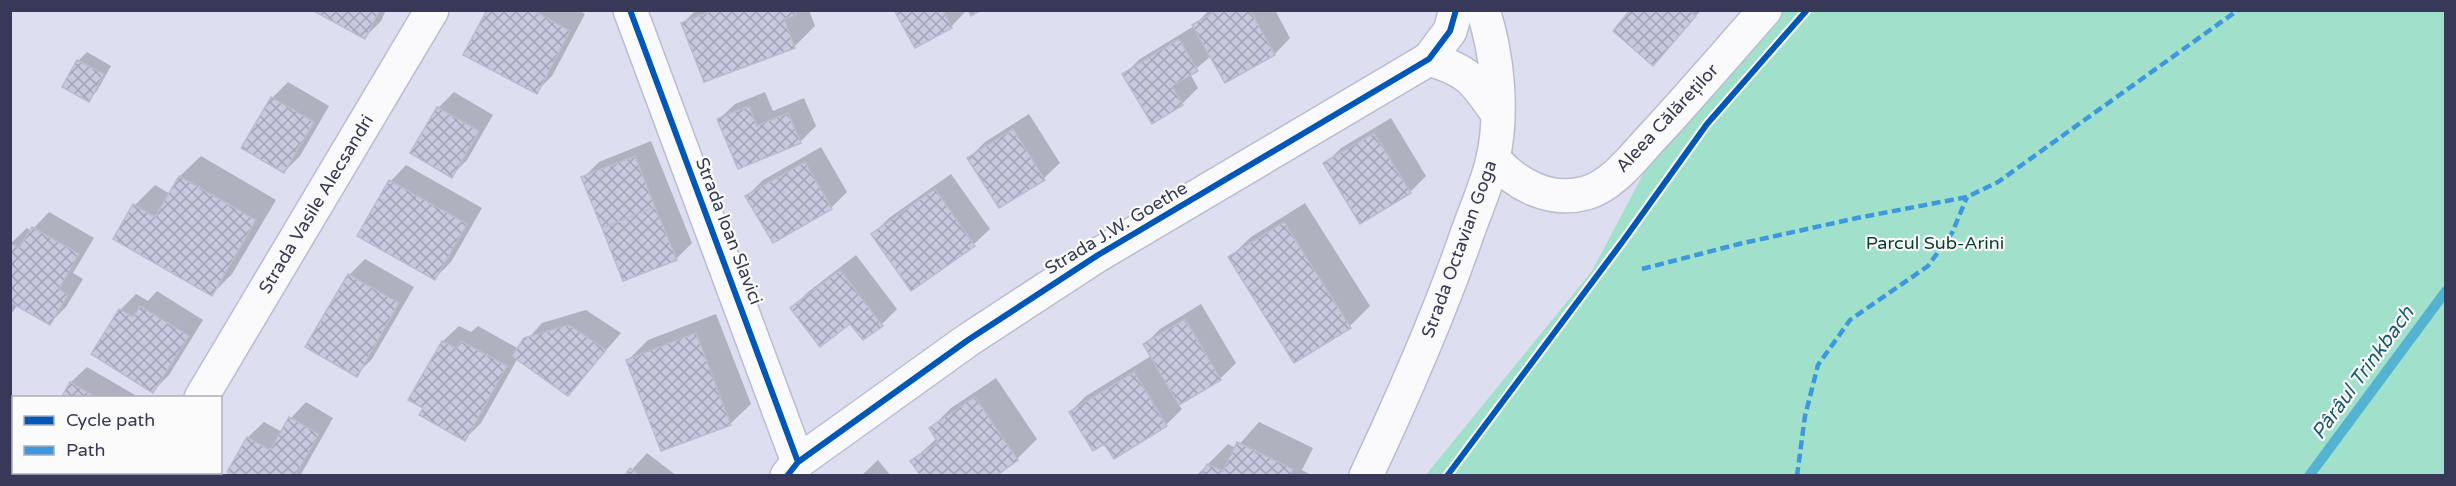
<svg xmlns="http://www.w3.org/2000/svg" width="2456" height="486" font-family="'Varela Round',sans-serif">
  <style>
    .park { fill: #a1e1cb }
    .shadow { fill: #0003 }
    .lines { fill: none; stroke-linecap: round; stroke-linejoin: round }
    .stream { stroke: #53b3d0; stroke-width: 10 }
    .building { fill: url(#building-cross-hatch); stroke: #babbd1; stroke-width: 1.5 }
    .minor-casing { stroke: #babcd3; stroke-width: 36 }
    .secondary-casing { stroke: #babcd3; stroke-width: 36 }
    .minor { stroke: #fafafd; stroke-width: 33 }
    .secondary { stroke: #fafafd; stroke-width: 33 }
    .quiet { stroke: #3e98dd; stroke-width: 4.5; stroke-dasharray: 9 4.5; stroke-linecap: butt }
    .cycleway-casing { stroke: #fbfbfb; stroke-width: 10 }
    .cycleway { stroke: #0057b8; stroke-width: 6 }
    .labels { text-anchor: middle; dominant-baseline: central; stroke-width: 4.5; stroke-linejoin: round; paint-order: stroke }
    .street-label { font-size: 18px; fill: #383958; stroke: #fbfbfb }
    .park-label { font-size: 18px; fill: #043f28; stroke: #fbfbfb }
    .water-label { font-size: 20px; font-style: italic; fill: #1a5b6e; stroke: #fbfbfb }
  </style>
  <defs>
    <pattern id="building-cross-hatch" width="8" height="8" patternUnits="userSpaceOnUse" patternTransform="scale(1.5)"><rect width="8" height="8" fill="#c7c8de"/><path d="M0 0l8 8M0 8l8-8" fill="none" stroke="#a3a3b7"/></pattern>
  </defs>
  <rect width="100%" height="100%" fill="#dddeef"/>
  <path class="park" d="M1765 11H2445V475L1425 476 1592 271 1677 110Z"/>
  <path class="shadow" d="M315 10H386L381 21 365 37Z
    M488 10H578L585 14 552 76 536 92Z
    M696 10H809L815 26 794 47 683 23Z
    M896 10H967L951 27Z
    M1209 10H1275L1290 38 1275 54 1211 56 1190 74 1198 88 1182 104 1124 74 1140 59 1194 26Z
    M1632 10H1701L1668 48Z
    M87 52 111 66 97 91 89 100 78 61Z
    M288 82 329 106 300 156 284 172 243 148 272 98Z
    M454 92 493 115 467 160 451 176 438 108Z
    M765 92 773 111 804 98 816 126 800 142 719 119 735 104Z
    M1029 114 1060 163 1044 178 969 158 985 142Z
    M1391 118 1426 176 1410 192 1325 164 1341 148Z
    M651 141 692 243 676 259 583 178 599 162Z
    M821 147 847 192 831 208 747 196 763 180Z
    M201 156 276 200 232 274 212 294 135 205 155 185 170 194 180 176Z
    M406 165 482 208 451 262 435 278 391 181Z
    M951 174 990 229 974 244 912 289 873 234 889 218Z
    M1305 203 1370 306 1350 326 1230 257 1251 237Z
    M49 212 94 238 73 273 83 279 66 307 50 323 18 304 10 316V244L27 228 31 231Z
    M856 255 897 309 882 324 850 322 792 308 808 292Z
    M365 259 414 287 372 359 356 375 307 346 349 275Z
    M157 291 203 320 169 375 153 391 93 354 121 309 136 294 148 301Z
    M1201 304 1236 363 1220 379 1178 404 1182 409 1166 425 1105 442 1070 412 1086 396 1151 356 1144 345 1160 329Z
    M586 310 621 333 568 394 518 358 481 423 465 439 425 408 410 400 443 341 459 326 471 332 478 326 519 349 542 323Z
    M716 314 751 404 730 424 628 360 648 340Z
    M87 367 135 395 133 398H63L71 382Z
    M996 378 1037 439 1017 459 912 461 937 438 931 428 951 408Z
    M306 402 333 418 300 476H236L229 472 248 437 264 422 282 432 291 418Z
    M14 422V472H89L88 476H10V425Z
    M1259 422 1313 448 1302 470 1313 476H1196L1228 444 1236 448Z
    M647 453 677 476H626Z
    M878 460 891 476H861Z"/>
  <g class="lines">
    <path class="stream" d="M2309 476 2446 291"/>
  </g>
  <path class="building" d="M312 10H380L365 39Z
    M487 10H533L570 31 537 94 463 55Z
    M714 10H794L796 15 784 19 795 48 704 82 681 23Z
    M894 10H943L952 28 915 48Z
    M968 10H981L971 16Z
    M1218 10H1250L1275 55 1225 83 1192 25Z
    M1630 10H1690L1696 16 1653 66 1613 31Z
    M1179 39 1198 71 1172 86 1183 105 1152 124 1122 74Z
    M77 60 104 74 89 102 62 87Z
    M271 97 314 122 284 173 241 148Z
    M749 106 757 126 788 113 801 143 738 169 717 119Z
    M437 107 479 131 452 178 410 153Z
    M1013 129 1045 180 999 208 967 158Z
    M1374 133 1411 193 1360 224 1323 163Z
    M635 156 655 207 602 228 581 177Z
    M805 162 832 209 773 243 745 196Z
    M179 176 256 220 212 296 113 239 133 204 155 217Z
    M389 180 467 224 435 280 357 236Z
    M935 189 975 246 911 291 871 234Z
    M655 207 677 260 623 281 602 228Z
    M1284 222 1351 328 1294 363 1228 257Z
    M32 227 79 254 59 289 68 295 50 325 10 302V243L19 248Z
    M840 270 883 326 863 340 850 324 820 347 790 308Z
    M348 274 399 303 357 377 305 347Z
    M140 306 189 336 153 393 91 354 119 309 133 317Z
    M1185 319 1221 380 1179 405 1143 344Z
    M569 325 606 350 568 396 512 356 524 338Z
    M696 333 731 425 661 451 626 360Z
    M442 341 456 348 461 341 507 366 465 441 419 415 423 408 408 400Z
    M1134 372 1167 426 1114 459 1104 444 1093 451 1069 412Z
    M70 382 97 398H61Z
    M975 397 1018 460 996 476H921L910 461 938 442 929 428Z
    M289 417 319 434 295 476H233L227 472 247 437 270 450Z
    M10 425 14 427V472H84L82 476H10Z
    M1237 442 1293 469 1290 476H1201L1207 464 1223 471Z
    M630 468 640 476H624Z"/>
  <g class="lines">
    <defs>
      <path id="minor" d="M630 10 798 462
        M1429 59C1469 71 1474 80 1497 113
        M1493 158C1516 185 1550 203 1586 193 1614 185 1636 154 1655 134 1692 94 1728 52 1765 10
        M201 398 432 10
        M155 476 157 472
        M787 476 798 462 968 340 1098 255 1429 59 1450 31 1456 10"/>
      <path id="secondary" d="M1366 476C1403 397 1438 318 1466 237 1475 211 1487 185 1493 159 1503 113 1498 56 1483 10"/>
    </defs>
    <use href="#minor" class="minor-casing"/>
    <use href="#secondary" class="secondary-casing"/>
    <use href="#minor" class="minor"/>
    <use href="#secondary" class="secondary"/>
    <path class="quiet" d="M1642 269 1739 244 1857 218 1967 197 1998 182 2238 10
      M1797 476 1805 416 1818 365 1850 320 1928 266 1952 233 1967 197"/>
    <defs>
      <path id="cycleway" d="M630 10 798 462
        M787 476 798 462 968 340 1098 255 1429 59 1450 31 1456 10
        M1447 476 1623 241 1707 124 1807 10"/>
    </defs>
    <use href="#cycleway" class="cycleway-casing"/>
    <use href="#cycleway" class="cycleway"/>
  </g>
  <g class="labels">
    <g class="street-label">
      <text transform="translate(1667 118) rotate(-47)">Aleea Călăreților</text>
      <text transform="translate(316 204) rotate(-59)">Strada Vasile Alecsandri</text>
      <text transform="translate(1116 228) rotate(-31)">Strada J.W. Goethe</text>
      <text transform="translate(729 231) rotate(69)">Strada Ioan Slavici</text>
      <text transform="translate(1459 249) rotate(-70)">Strada Octavian Goga</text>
    </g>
    <g class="park-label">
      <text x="1935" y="243">Parcul Sub-Arini</text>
    </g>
    <g class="water-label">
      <text transform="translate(2363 373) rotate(-54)">Pârâul Trinkbach</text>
    </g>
  </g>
  <rect width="2456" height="486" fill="none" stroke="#383958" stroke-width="24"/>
  <rect x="12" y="396" width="210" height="78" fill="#fbfbfb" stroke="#adadba" stroke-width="1.5"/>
  <rect x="24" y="416" width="30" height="9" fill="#0057b8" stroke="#adadba" stroke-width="1.5"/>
  <text x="66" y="426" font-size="18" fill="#383958">Cycle path</text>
  <rect x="24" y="446" width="30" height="9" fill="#3e98dd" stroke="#adadba" stroke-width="1.5"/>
  <text x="66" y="456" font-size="18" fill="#383958">Path</text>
</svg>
